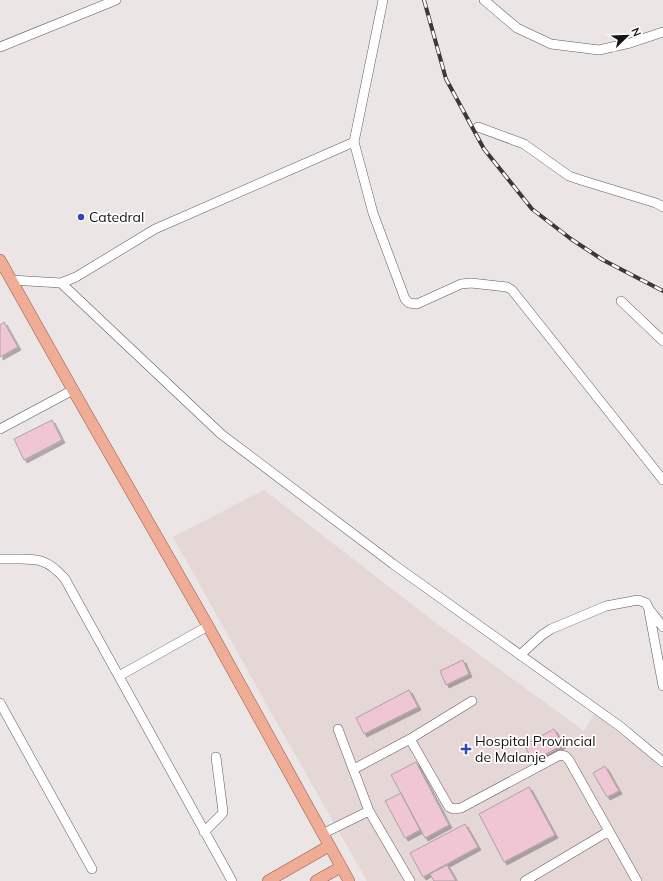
<svg xmlns="http://www.w3.org/2000/svg" width="663" height="881" font-family="Mulish,sans-serif">
  <style>
    .built { fill: #e6d7d7 }
    .building { fill: #f0c5d4; stroke: #a9a3a5; filter: url(#shadow) }
    .lines { fill: none; stroke-linecap: round; stroke-linejoin: round }
    .minor-casing { stroke: #605b5b; stroke-width: 10 }
    .major-casing { stroke: #9c543c; stroke-width: 12 }
    .minor { stroke: #fff; stroke-width: 9 }
    .major { stroke: #efad97; stroke-width: 11 }
    .rail-casing { stroke: #3b3838; stroke-width: 4 }
    .rail { stroke: #fff; stroke-width: 2.5; stroke-dasharray: 8; stroke-linecap: butt }
    .poi-dot { fill: #2e48b9; stroke: #fff; stroke-width: 1.5 }
    .labels { text-anchor: middle; dominant-baseline: central; stroke-width: 3.5; stroke-linejoin: round; paint-order: stroke }
    .poi-label { font-size: 14px; fill: #171414; stroke: #fff; text-anchor: start }
  </style>
  <defs>
    <filter id="shadow"><feDropShadow dx="3" dy="3" stdDeviation="0" flood-color="#0004"/></filter>
  </defs>
  <rect width="100%" height="100%" fill="#ebe5e5"/>
  <path class="built" d="M264 490 432 620 584 731 595 713 663 767V881H367L268 707 173 537Z"/>
  <path class="building" d="M4 322 18 347 0 357V325Z
    M52 420 62 440 24 460 14 439Z
    M463 660 469 674 446 685 440 671Z
    M409 690 418 707 364 734 356 718Z
    M554 729 563 745 533 761 524 745Z
    M416 762 449 825 425 838 391 775Z
    M605 766 619 791 607 797 593 773Z
    M529 787 555 835 504 862 479 814Z
    M401 793 420 830 405 838 385 801Z
    M465 824 478 847 423 877 410 853Z
    M447 865 456 881H434L430 874Z"/>
  <g class="lines">
    <defs>
      <path id="minor" d="M484 0 517 28 551 44 599 50 630 43 663 32
        M0 47 116 0
        M478 127 524 144 569 176 584 181 656 203 663 207
        M354 142 373 213 405 299 409 303 417 304 461 284 471 283 507 287 512 290 663 480
        M11 280 61 283 76 277 155 229 354 142 383 0
        M61 283 221 434 393 564 621 727 663 762
        M621 301 663 341
        M0 429 73 390
        M0 559C29 560 43 553 65 579L232 881
        M649 611 663 686
        M520 655 542 635 551 629 606 606 638 600 646 603 649 609 663 627
        M119 676 208 626
        M0 703 92 869
        M338 729 369 811 410 881
        M410 739 449 807 454 809 461 808 560 755 565 756 569 760 637 881
        M354 769 410 739 472 701
        M204 832 222 814 223 812 216 757
        M322 834 369 811
        M525 881 609 831"/>
      <path id="major" d="M0 260 73 390 208 626 349 881
        M268 881 329 846
        M316 881 341 867"/>
    </defs>
    <use href="#minor" class="minor-casing"/>
    <use href="#major" class="major-casing"/>
    <use href="#minor" class="minor"/>
    <use href="#major" class="major"/>
    <defs>
      <path id="rail" d="M424 0 446 79 484 149 532 209 571 239 603 260 663 291"/>
    </defs>
    <use href="#rail" class="rail-casing"/>
    <use href="#rail" class="rail"/>
  </g>
  <g class="poi-dot">
    <circle cx="81" cy="217" r="4"/>
    <path d="M464 743h4v4h4v4h-4v4h-4v-4h-4v-4h4z"/>
  </g>
  <g class="labels">
    <g class="poi-label">
      <text x="89" y="217">Catedral</text>
      <text x="475" y="741">Hospital Provincial<tspan x="475" dy="16">de Malanje</tspan></text>
    </g>
  </g>
  <g transform="translate(627 36) rotate(67)" stroke="#ffffff" stroke-width="3" paint-order="stroke">
  <path d="M0-3L7 15L0 10L-7 15Z" fill="#171414"/>
  <text y="-6" font-size="11" font-weight="bold" text-anchor="middle" fill="#171414">N</text>
  </g>
</svg>
